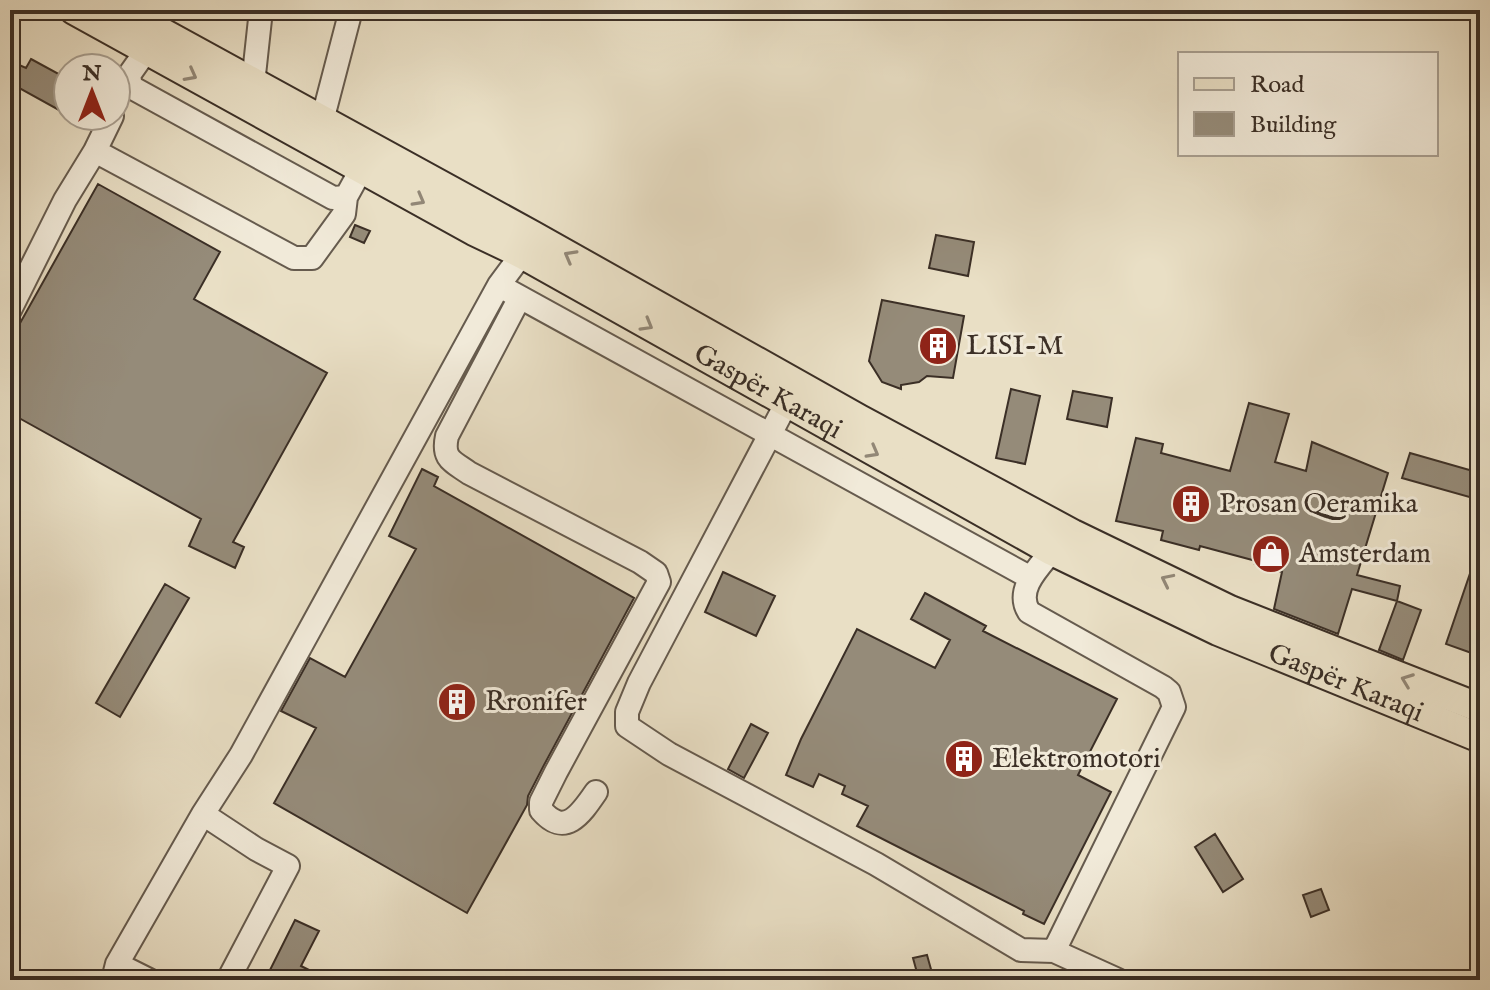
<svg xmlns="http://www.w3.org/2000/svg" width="1490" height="990" font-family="'IM FELL English',serif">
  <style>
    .building { fill: #958b79; stroke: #3b2f26; stroke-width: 2 }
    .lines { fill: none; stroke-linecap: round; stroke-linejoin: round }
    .minor-casing { stroke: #665b4e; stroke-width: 26 }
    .major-casing { stroke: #3b2f26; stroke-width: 32 }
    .minor { stroke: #f1ead9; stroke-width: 22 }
    .major { stroke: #e9dfc5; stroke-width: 28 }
    .oneway { stroke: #928776 }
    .labels { text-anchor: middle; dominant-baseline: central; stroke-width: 6; stroke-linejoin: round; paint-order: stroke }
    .poi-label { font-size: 28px; fill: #3b2f26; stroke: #f1ead9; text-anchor: start }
    .street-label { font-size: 28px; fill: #3b2f26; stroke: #f1ead9 }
  </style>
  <rect width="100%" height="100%" fill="#e9dfc5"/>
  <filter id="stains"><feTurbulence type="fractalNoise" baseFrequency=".0025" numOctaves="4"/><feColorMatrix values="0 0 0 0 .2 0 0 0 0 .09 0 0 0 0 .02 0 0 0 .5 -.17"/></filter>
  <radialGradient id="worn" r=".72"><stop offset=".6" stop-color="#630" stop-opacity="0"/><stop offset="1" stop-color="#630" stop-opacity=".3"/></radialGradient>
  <path class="building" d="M31 59 68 79V115L10 83V61L26 68Z
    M98 184 220 252 194 299 327 373 233 542 244 547 235 568 189 546 201 519 10 413V341Z
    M355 225 370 231 364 243 350 237Z
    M936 235 974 242 968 276 929 268Z
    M882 300 964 316 953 378 927 376 919 382 901 385V389L882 382 869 361Z
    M1011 389 1040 396 1025 464 996 458Z
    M1073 391 1112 398 1107 427 1067 419Z
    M1249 403 1289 414 1275 462 1306 471 1312 442 1388 473 1357 575 1400 586 1397 601 1352 589 1338 634 1274 609 1282 572 1255 564 1256 561 1200 546 1199 550 1161 540 1163 531 1116 521 1136 438 1163 444 1161 453 1230 471Z
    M1410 453 1480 473V500L1402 478Z
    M422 469 438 477 434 486 634 598 544 765 528 796 527 805 467 913 274 803 316 728 281 711 310 658 345 677 416 549 389 536Z
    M1478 550H1480V656L1446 644Z
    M723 572 775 596 756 636 705 612Z
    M165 584 189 598 120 717 96 703Z
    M925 593 986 626 983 631 1117 699 1078 775 1111 792 1044 924 1023 914 1024 911 857 826 868 806 842 794 845 786 819 774 813 787 786 775 801 739 857 629 935 668 950 640 911 619Z
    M1397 601 1421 610 1403 660 1379 650Z
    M751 724 768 733 744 778 728 769Z
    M1215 834 1243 879 1223 892 1195 847Z
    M1321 889 1329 910 1311 917 1303 895Z
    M295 920 319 931 301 966 329 980H265Z
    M927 955 934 980H919L913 958Z"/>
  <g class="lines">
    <defs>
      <path id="minor" d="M146 51 129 75 131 87 333 198 346 197 362 168
        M253 84 261 10
        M322 121 351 10
        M95 151 294 258H312L344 214 346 197
        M507 290 1031 578
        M520 297 447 436C442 459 452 461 469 473L640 562 656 573 659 582 556 772 541 802V810C565 838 581 814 596 792
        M10 310 65 200 95 151 112 116
        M786 404 639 683 627 712V726L669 754 876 864 1021 950 1054 951 1118 980
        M1052 551C1038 568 1015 590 1029 612L1163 687 1169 692 1174 707 1054 951
        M203 814 256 849 288 866 228 980
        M117 964 149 980
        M113 980 117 964 203 814 241 755 499 285 522 254"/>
      <g id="major">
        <path id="s1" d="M74 10 474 231 522 254 1052 551 1218 631 1480 738"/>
        <path d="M121 10 532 235 859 419 1073 534 1230 610 1480 708"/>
      </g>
    </defs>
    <use href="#minor" class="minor-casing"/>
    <use href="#major" class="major-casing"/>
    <use href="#minor" class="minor"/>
    <use href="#major" class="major"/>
  </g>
  <defs><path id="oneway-chevron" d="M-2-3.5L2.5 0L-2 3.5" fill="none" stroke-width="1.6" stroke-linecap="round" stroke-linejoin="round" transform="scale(2)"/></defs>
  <g class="oneway">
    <use href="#oneway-chevron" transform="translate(191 75) rotate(28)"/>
    <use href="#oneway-chevron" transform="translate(419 200) rotate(29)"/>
    <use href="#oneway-chevron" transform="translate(570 256) rotate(-151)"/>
    <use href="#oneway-chevron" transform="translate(647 325) rotate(30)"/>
    <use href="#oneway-chevron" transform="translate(873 452) rotate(29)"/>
    <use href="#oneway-chevron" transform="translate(1167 580) rotate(-154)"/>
    <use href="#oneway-chevron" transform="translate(1407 680) rotate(-159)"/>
  </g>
  <defs>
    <symbol id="building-disc" viewBox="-11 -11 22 22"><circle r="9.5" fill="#8f2418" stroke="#f1ead9"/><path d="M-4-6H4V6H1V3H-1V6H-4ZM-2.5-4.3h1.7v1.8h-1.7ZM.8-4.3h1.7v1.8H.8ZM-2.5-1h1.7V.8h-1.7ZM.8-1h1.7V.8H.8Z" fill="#fff"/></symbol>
    <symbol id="shop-disc" viewBox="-11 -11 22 22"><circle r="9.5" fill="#8f2418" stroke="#f1ead9"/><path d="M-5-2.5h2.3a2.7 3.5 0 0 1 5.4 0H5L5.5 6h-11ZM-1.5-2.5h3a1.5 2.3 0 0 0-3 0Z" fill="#fff"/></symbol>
  </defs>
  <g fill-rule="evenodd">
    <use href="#building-disc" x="916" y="324" width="44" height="44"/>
    <use href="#building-disc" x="1169" y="482" width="44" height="44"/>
    <use href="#shop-disc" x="1249" y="532" width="44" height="44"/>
    <use href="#building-disc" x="435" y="680" width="44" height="44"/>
    <use href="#building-disc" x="942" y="737" width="44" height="44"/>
  </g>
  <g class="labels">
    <g class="poi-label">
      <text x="966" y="346">LISI-M</text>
      <text x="1219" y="504">Prosan Qeramika</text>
      <text x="1299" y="554">Amsterdam</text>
      <text x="485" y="702">Rronifer</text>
      <text x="992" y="759">Elektromotori</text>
    </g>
    <g class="street-label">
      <text stroke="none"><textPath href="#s1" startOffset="792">Gaspër Karaqi</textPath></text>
      <text stroke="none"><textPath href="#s1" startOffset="1440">Gaspër Karaqi</textPath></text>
    </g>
  </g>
  <rect width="1490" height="990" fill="none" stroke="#e9dfc5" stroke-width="40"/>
  <rect x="12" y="12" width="1466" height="966" fill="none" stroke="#3b2f26" stroke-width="4"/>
  <rect x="20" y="20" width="1450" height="950" fill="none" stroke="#3b2f26" stroke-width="2"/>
  <rect x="1178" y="52" width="260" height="104" fill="#f1ead9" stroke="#a89f91" stroke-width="2"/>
  <rect x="1194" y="78" width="40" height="12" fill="#e9dfc5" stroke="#a89f91" stroke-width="2"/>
  <text x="1250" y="92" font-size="24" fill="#3b2f26">Road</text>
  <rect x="1194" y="112" width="40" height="24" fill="#958b79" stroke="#a89f91" stroke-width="2"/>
  <text x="1250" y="132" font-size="24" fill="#3b2f26">Building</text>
  <g transform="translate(92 92)"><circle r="38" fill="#f1ead9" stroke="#a89f91" stroke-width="2"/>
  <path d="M0-6L14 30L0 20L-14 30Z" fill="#8f2418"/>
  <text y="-12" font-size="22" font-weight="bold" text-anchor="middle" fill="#3b2f26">N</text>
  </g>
  <rect width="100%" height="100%" filter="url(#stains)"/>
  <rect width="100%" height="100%" fill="url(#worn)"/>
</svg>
